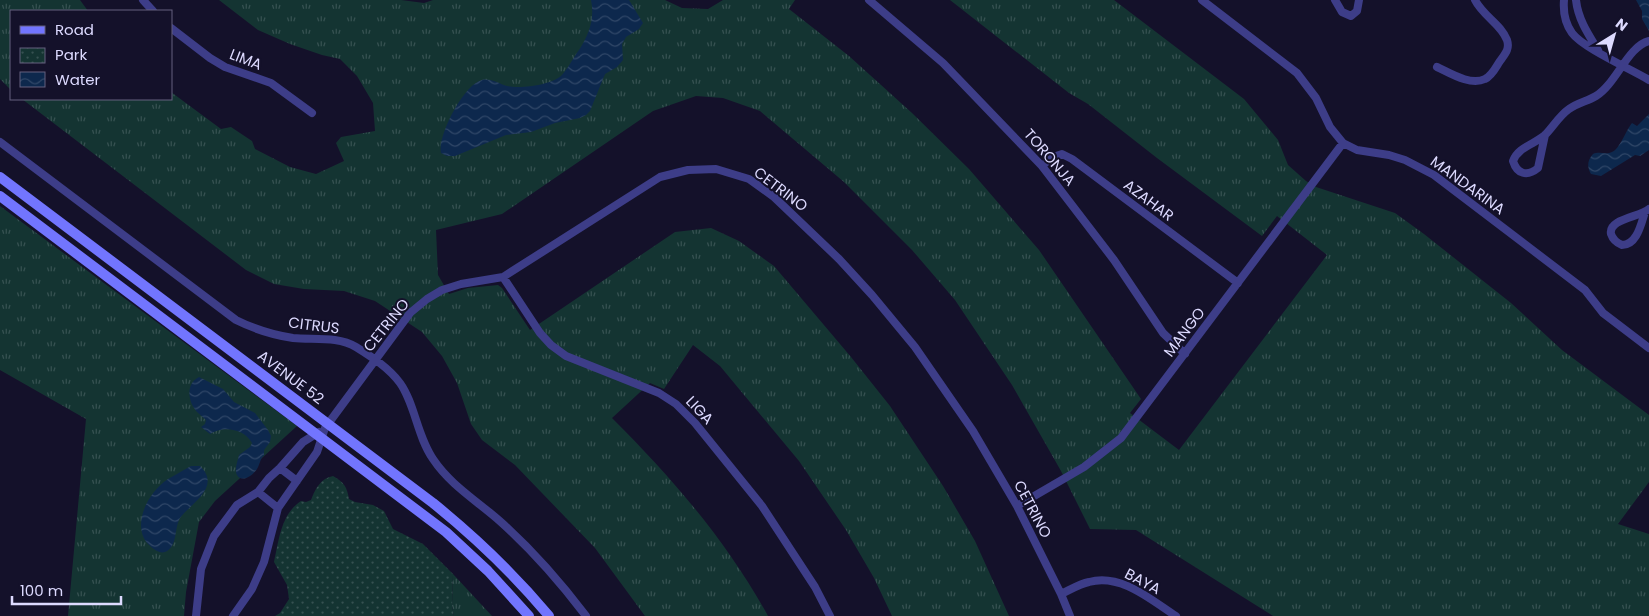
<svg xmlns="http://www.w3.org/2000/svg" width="1649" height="616" font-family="Poppins,sans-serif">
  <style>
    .grass { fill: url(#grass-tufts) }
    .park { fill: url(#park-dots) }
    .water { fill: url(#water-waves) }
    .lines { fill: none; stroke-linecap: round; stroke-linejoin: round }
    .minor { stroke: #3d3d88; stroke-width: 8 }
    .secondary { stroke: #7275fe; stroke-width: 10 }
    .labels { text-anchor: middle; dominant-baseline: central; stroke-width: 4; stroke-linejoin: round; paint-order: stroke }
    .street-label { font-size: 15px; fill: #dddaff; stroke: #14112a }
  </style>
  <defs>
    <pattern id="grass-tufts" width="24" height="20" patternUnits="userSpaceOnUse" patternTransform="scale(1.25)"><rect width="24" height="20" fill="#143432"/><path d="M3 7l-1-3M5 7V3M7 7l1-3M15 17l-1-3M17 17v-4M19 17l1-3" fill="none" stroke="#365151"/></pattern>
    <pattern id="park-dots" width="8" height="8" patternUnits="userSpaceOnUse" patternTransform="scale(1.25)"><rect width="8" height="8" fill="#143432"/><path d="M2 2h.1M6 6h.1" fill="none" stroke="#365151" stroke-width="1.8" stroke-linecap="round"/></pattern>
    <pattern id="water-waves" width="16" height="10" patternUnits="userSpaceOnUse" patternTransform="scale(1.25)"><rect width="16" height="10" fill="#0d284d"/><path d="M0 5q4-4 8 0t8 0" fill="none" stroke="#304768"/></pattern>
  </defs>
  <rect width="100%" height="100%" fill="#14112a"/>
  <path class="grass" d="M0 0H80L88 11H11V90L0 79Z
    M219 0H401L424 3 433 0H665L682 8 708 9 723 0H795L789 9 849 56 912 113 969 169 1039 250 1141 399 1130 413 1179 450 1327 255 1277 216 1262 236 1157 158 1088 104 1069 93 950 0H1114L1244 99 1278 140 1288 165 1306 181 1316 187 1395 213 1424 234 1511 303 1562 350 1649 415V482L1618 524 1649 534V616H1273L1136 530 1090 529 1061 471 1012 385 955 300 912 250 844 182 760 111 723 98 696 96 653 111 502 214 436 230 438 275 449 294 468 288 498 285 502 288 530 330 675 232 711 228 739 241 774 266 851 357 890 406 943 486 975 541 1009 616H892L874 578 846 530 799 461 720 366 693 345 664 389 650 383 612 418C673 479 726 540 768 616H645L595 548 515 465 482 440 471 424 457 383 442 356 422 332 375 301 344 291 304 289 274 284 246 270 22 99H171V92L221 129 231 127 252 141 255 149 290 167 316 174 344 161 336 143 341 137 375 131 373 103 357 76 340 59 322 55 290 44 258 30Z
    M0 206 297 426 215 501 199 522 186 592 184 616H68L86 419 0 370Z
    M453 574 492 616H454L452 606Z"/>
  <path class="park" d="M333 476C344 482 347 487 349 499L355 502 373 505 384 511 393 529 423 544 453 574 452 606 454 616H275L280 613 289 599 287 585 274 562C279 540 281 514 301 501L306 502 311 500C315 489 321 478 333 476Z"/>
  <path class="water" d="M591 0H629L643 23 639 29 626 37 622 44 623 60 617 67 605 74 590 111 586 115 580 118 555 123 531 132 506 135 455 156H447L441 153C437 136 464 84 482 80 491 78 499 84 507 86 521 89 552 85 562 75 569 67 573 58 579 50 589 34 595 19 591 0Z
    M1636 0H1649V31L1642 19V11Z
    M1649 114V150L1640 156 1635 155 1601 176 1591 174C1587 167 1587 161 1593 154 1600 151 1606 155 1612 152 1620 149 1626 130 1632 123L1637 126Z
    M199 377 223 389 234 402 255 413 268 430 271 436 270 442 264 450V455C260 459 260 464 257 469 254 474 242 484 237 475 234 470 238 460 239 455L250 447 252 443C245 429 223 425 210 434L201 427 205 424 206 420C203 417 200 415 197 412 188 402 185 384 199 377Z
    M191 466H200C222 487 191 503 180 518 174 528 178 547 165 552 159 554 152 548 148 544 131 525 148 492 168 479 176 475 183 470 191 466Z"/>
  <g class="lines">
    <path class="minor" d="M143 0 153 11
      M869 0 943 63 1042 166 1114 260 1163 333 1185 354
      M1202 0 1297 73 1316 98 1330 127 1343 143 1357 150 1389 155 1405 160 1434 175 1585 290 1603 313 1649 348
      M1335 0 1342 12 1351 16 1357 11 1359 0
      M1564 0C1563 12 1565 23 1572 33 1583 48 1631 69 1649 80
      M1576 0C1578 19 1588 34 1598 50
      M171 28 210 58 225 67 271 83 312 113
      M1437 67C1450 73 1470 86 1485 79 1492 76 1496 67 1500 61 1505 54 1510 49 1507 40 1501 24 1483 16 1475 0
      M1545 135 1538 168C1527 177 1517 174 1513 161 1518 147 1535 144 1545 135 1553 127 1559 116 1569 109 1577 103 1588 101 1596 96 1616 84 1628 46 1649 41
      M0 142 236 320C254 329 273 335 293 338 314 340 338 336 356 347 372 357 389 368 400 383 415 404 417 436 433 459 451 486 479 502 502 523 533 551 561 583 586 616
      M1042 166 1053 157 1062 154 1072 159 1238 283
      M1645 212C1641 224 1637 245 1622 245 1617 243 1613 240 1611 234 1608 219 1640 217 1649 209
      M503 277 540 333 551 345 566 356 659 393 676 404 695 423 762 506 815 587 830 616
      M280 468 297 481
      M258 492 278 508
      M1017 506 1084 467 1121 438 1343 143
      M196 616 201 569 214 536 237 505 258 492 269 478 280 468 303 442 319 432
      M233 616 252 589 264 562 278 508 317 452 325 428 410 313 427 299 442 290 461 284 503 277 660 177 688 170 716 169 749 179 774 197 839 259 872 295 915 347 973 431 1017 506 1061 594
      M1070 616 1061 594C1070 590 1079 584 1089 582 1121 573 1151 600 1176 616"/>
    <path class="secondary" d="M0 177 433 503C475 537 514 574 549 616
      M0 196 446 532 488 571 529 616"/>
  </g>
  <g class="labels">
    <g class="street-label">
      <text transform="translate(246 59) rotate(21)">LIMA</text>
      <text transform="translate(1050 157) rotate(49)">TORONJA</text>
      <text transform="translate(1468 185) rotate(36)">MANDARINA</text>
      <text transform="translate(781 189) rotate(37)">CETRINO</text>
      <text transform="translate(1149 200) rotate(37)">AZAHAR</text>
      <text transform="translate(314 325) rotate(7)">CITRUS</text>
      <text transform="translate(386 325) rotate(-51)">CETRINO</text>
      <text transform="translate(1184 332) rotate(-53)">MANGO</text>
      <text transform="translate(291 377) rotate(37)">AVENUE 52</text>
      <text transform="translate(700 410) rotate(46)">LIGA</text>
      <text transform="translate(1033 509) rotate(62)">CETRINO</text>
      <text transform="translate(1143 581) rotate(28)">BAYA</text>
    </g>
  </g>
  <rect x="10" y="10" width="162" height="90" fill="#14112a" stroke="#64617f"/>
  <rect x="20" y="26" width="25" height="8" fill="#7275fe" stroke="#64617f"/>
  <text x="55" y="35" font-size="15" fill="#dddaff">Road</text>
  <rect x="20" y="48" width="25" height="15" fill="url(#park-dots)" stroke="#64617f"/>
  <text x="55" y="60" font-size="15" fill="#dddaff">Park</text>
  <rect x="20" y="72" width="25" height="15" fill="url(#water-waves)" stroke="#64617f"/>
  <text x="55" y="85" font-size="15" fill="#dddaff">Water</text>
  <g transform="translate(1614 35) rotate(37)" stroke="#14112a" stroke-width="4" paint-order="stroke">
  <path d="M0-4L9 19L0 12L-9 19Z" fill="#dddaff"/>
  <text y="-8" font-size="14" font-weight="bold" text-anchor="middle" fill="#dddaff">N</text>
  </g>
  <path d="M12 596v8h109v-8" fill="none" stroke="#dddaff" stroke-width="2.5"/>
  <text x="20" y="596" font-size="15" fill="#dddaff" stroke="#14112a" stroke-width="4" paint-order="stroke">100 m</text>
</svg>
